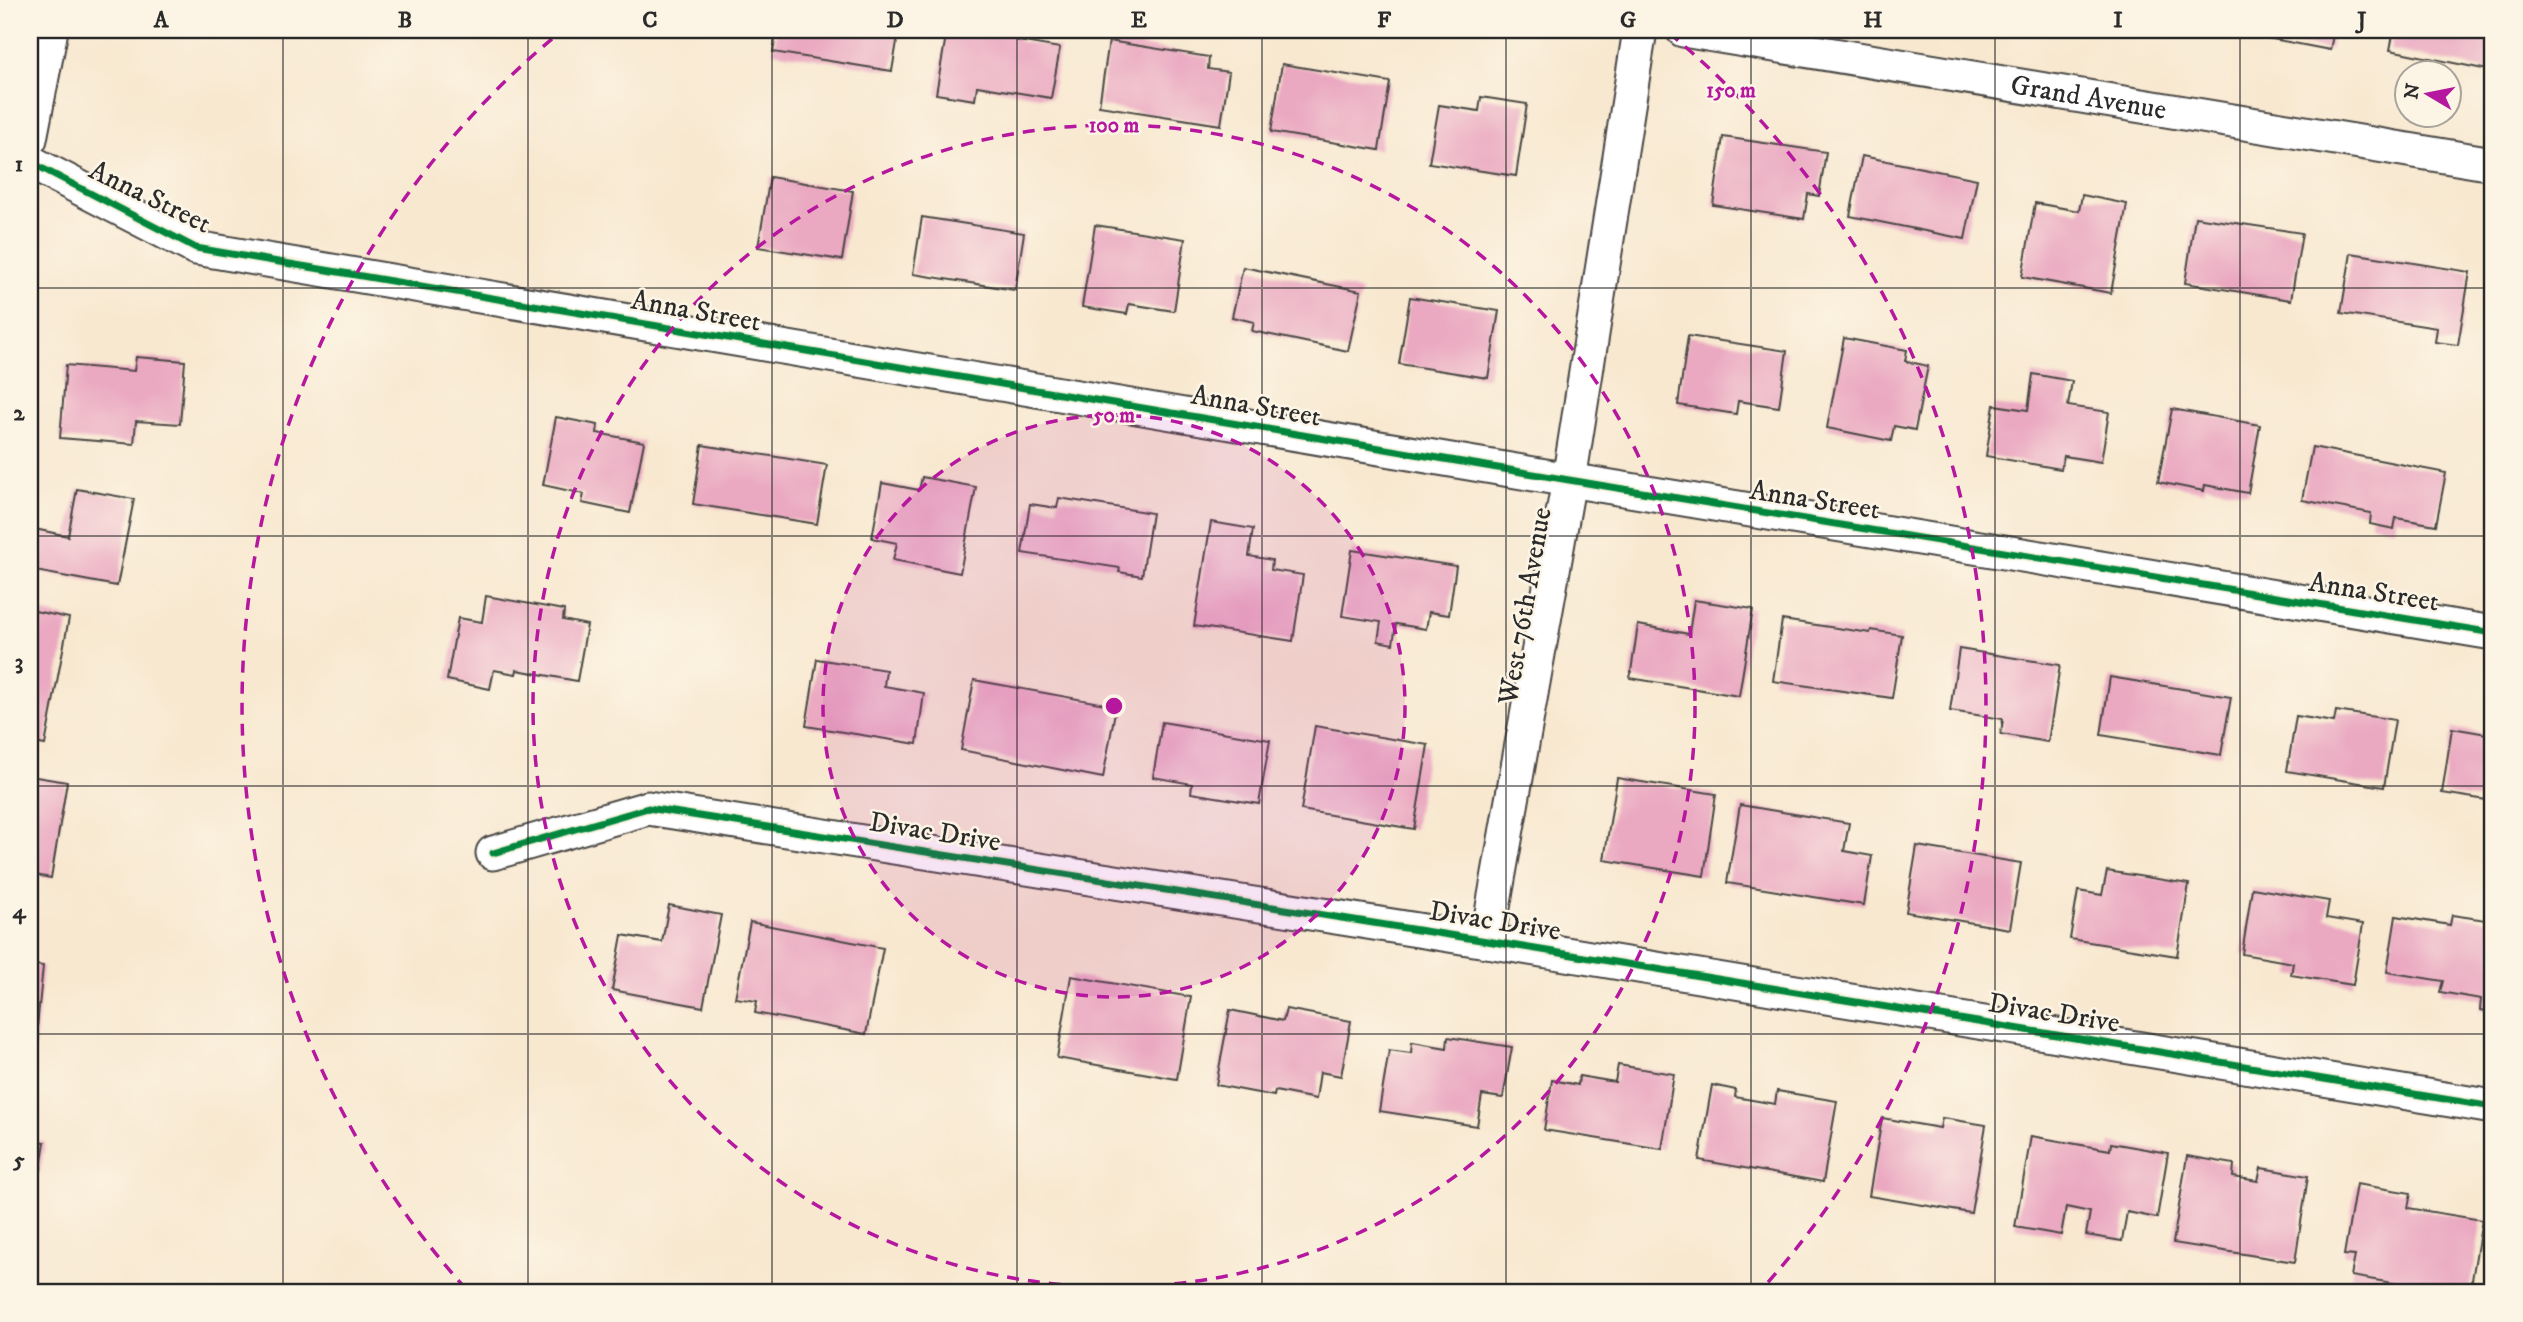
<svg xmlns="http://www.w3.org/2000/svg" width="2523" height="1322" font-family="'IM FELL DW Pica',serif">
  <style>
    .building { fill: #eaa8c1 }
    .lines { fill: none; stroke-linecap: round; stroke-linejoin: round }
    .street-casing { stroke: #4a4744; stroke-width: 37 }
    .street { stroke: #fff; stroke-width: 33 }
    .cycleway-casing { stroke: #fcf5e5; stroke-width: 11 }
    .cycleway { stroke: #00873e; stroke-width: 7 }
    .grid { fill: none; stroke: #2b2b2b; stroke-width: 2; stroke-opacity: 0.55 }
    .ring { fill: none; stroke: #b5179e; stroke-width: 3.5; stroke-dasharray: 12 9 }
    .labels { text-anchor: middle; dominant-baseline: central; stroke-width: 5; stroke-linejoin: round; paint-order: stroke }
    .street-label { font-size: 28px; fill: #2b2b2b; stroke: #fcf5e5 }
    .centre { fill: #b5179e; stroke: #fcf5e5; stroke-width: 3.5 }
    .ring-label { font-size: 21px; text-anchor: middle; font-weight: bold; fill: #b5179e; stroke: #fcf5e5; stroke-width: 5; stroke-linejoin: round; paint-order: stroke }
    .neatline { fill: none; stroke: #2b2b2b; stroke-width: 2.5 }
    .grid-label { font-size: 23px; text-anchor: middle; font-weight: bold; fill: #2b2b2b }
  </style>
  <rect width="100%" height="100%" fill="#fcf5e5"/>
  <filter id="ink" filterUnits="userSpaceOnUse"><feTurbulence type="fractalNoise" baseFrequency=".0143" numOctaves="2"/><feDisplacementMap in="SourceGraphic" scale="14" xChannelSelector="R" yChannelSelector="G"/><feConvolveMatrix kernelMatrix="1 2 1 2 8 2 1 2 1" color-interpolation-filters="sRGB"/></filter>
  <filter id="wash" filterUnits="userSpaceOnUse"><feTurbulence type="fractalNoise" baseFrequency=".00686" numOctaves="4" result="noise"/><feDisplacementMap in="SourceGraphic" scale="28" xChannelSelector="R" yChannelSelector="G"/><feGaussianBlur stdDeviation="1.57" result="paint"/><feColorMatrix in="noise" values="0 0 0 0 0 0 0 0 0 0 0 0 0 0 0 0 0 1.4 0 .05"/><feComposite in="paint" operator="in"/></filter>
  <g filter="url(#wash)">
    <rect width="100%" height="100%" fill="#f8e8d0"/>
    <g id="blocks">
      <path class="building" d="M777 30H899L892 71 773 52Z
        M947 30H1020L1018 41 1060 48 1051 98 977 86 975 100 936 94Z
        M2269 30H2334L2330 50 2267 38Z
        M2394 30H2493V71L2390 50Z
        M1109 41 1209 57 1208 69 1229 72 1221 125 1099 106Z
        M1282 64 1390 82 1379 150 1271 132Z
        M1481 97 1527 104 1516 176 1429 163 1439 105 1479 111Z
        M1723 137 1826 152 1819 196 1808 194 1804 219 1713 205Z
        M1862 156 1977 179 1965 239 1850 216Z
        M770 177 853 191 842 260 758 247Z
        M2082 195 2127 204 2111 293 2022 277 2035 203 2079 211Z
        M922 217 1024 233 1015 290 913 274Z
        M2195 217 2302 233 2291 300 2185 283Z
        M1095 225 1185 239 1174 311 1129 304 1127 314 1082 307Z
        M2351 253 2470 272 2458 345 2435 342 2437 328 2341 313Z
        M1243 267 1361 291 1348 351 1252 331 1254 322 1232 317Z
        M1410 297 1499 311 1488 378 1399 364Z
        M1688 336 1787 351 1779 407 1738 401 1736 414 1678 405Z
        M1844 338 1907 350 1905 361 1928 366 1915 430 1894 426 1891 441 1827 428Z
        M136 357 185 361 180 424 136 421 134 444 60 438 66 365 134 371Z
        M2033 374 2072 381 2068 406 2109 412 2101 462 2064 456 2061 469 1986 456 1994 405 2028 410Z
        M2172 409 2260 425 2248 493 2205 485 2204 491 2158 482Z
        M556 417 598 425 597 433 644 442 630 513 582 503 584 494 543 485Z
        M702 445 827 465 817 524 693 504Z
        M2312 447 2446 473 2436 525 2396 518 2394 529 2370 524 2371 513 2302 500Z
        M922 477 976 487 960 573 893 560 897 543 872 538 882 483 919 490Z
        M77 489 134 499 117 586 30 570V528L68 536Z
        M1059 498 1152 513 1142 576 1119 572 1120 568 1022 553 1030 504 1057 508Z
        M1211 522 1253 529 1249 556 1272 560 1271 570 1303 575 1293 641 1194 626Z
        M1352 550 1456 566 1449 615 1429 612 1426 629 1396 624 1393 644 1378 641 1381 622 1342 616Z
        M486 596 564 610 563 620 587 625 577 681 517 670 516 674 494 670 490 689 447 680 458 618 482 622Z
        M1694 600 1753 609 1739 696 1630 678 1638 625 1689 634Z
        M30 610 69 618 45 745 30 742Z
        M1782 620 1870 633 1871 630 1902 635 1892 698 1773 681Z
        M1959 649 2060 665 2048 742 2001 734 2003 719 1950 711Z
        M817 659 886 670 884 686 924 693 917 744 806 726Z
        M2110 677 2231 697 2221 755 2101 735Z
        M974 680 1116 706 1103 778 961 750Z
        M2336 711 2395 720 2384 787 2287 771 2296 716 2334 722Z
        M1162 722 1270 740 1259 804 1191 793 1192 784 1153 777Z
        M1315 726 1428 745 1414 829 1301 810Z
        M2452 728 2493 735V801L2442 793Z
        M30 776 67 782 51 878 30 874Z
        M1617 778 1716 794 1704 876 1604 860Z
        M1740 805 1849 823 1844 851 1872 856 1864 905 1727 883Z
        M1917 846 2021 863 2010 929 1906 912Z
        M2107 871 2189 884 2177 956 2070 939 2078 891 2102 895Z
        M2252 888 2329 901 2326 918 2363 924 2353 985 2291 975 2293 963 2242 954Z
        M669 905 721 915 703 1007 612 990 622 935 662 942Z
        M2452 915 2493 921V1012L2480 1010 2481 999 2440 992 2443 981 2387 972 2396 916 2450 925Z
        M750 922 883 948 866 1034 755 1013 757 1001 735 998Z
        M30 964 43 966 32 1078H30Z
        M1071 976 1191 997 1177 1079 1057 1058Z
        M1286 1009 1351 1021 1341 1076 1320 1072 1316 1099 1275 1091 1274 1096 1216 1085 1230 1010 1283 1021Z
        M1448 1037 1512 1047 1503 1098 1482 1095 1477 1126 1379 1111 1389 1050 1411 1053 1412 1042 1447 1048Z
        M1618 1065 1674 1074 1662 1149 1544 1130 1552 1080 1578 1085 1579 1076 1615 1082Z
        M1712 1085 1736 1090 1735 1097 1775 1104 1777 1091 1837 1101 1823 1182 1699 1160Z
        M1882 1118 1940 1128 1942 1118 1986 1125 1971 1213 1869 1196Z
        M2031 1136 2110 1150 2111 1143 2168 1153 2157 1218 2127 1212 2122 1241 2086 1235 2090 1212 2066 1207 2061 1235 2015 1227Z
        M30 1140 45 1142 40 1173 30 1171Z
        M2187 1156 2234 1164 2233 1177 2258 1181 2261 1168 2308 1176 2295 1262 2173 1243Z
        M2356 1184 2411 1193 2408 1208 2482 1220 2470 1292H2445L2351 1276 2355 1256 2344 1255Z"/>
    </g>
  </g>
  <g filter="url(#ink)">
    <use href="#blocks" fill-opacity="0" stroke="#4a4744" stroke-width="2"/>
    <g class="lines">
      <defs>
        <g id="street">
          <path id="s1" d="M1683 30 2493 164"/>
          <path d="M30 139 51 30"/>
          <path d="M30 162 196 248 1569 480 2493 633"/>
          <path d="M493 853 648 808 1487 941 2493 1107"/>
          <path d="M1487 941 1569 480 1640 30"/>
        </g>
      </defs>
      <use href="#street" class="street-casing"/>
      <use href="#street" class="street"/>
      <defs>
        <path id="cycleway" d="M30 162 196 248 1569 480 2493 633
          M493 853 648 808 1487 941 2493 1107"/>
      </defs>
      <use href="#cycleway" class="cycleway-casing"/>
      <use href="#cycleway" class="cycleway"/>
    </g>
  </g>
  <path class="grid" d="M283 30V1292M528 30V1292M772 30V1292M1017 30V1292M1262 30V1292M1506 30V1292M1751 30V1292M1995 30V1292M2240 30V1292M30 288H2493M30 536H2493M30 786H2493M30 1034H2493"/>
  <circle cx="1114" cy="706" r="291" fill="#b5179e" fill-opacity=".12"/>
  <g class="ring">
    <circle cx="1114" cy="706" r="291"/>
    <circle cx="1114" cy="706" r="581"/>
    <path d="M466 1289A872 872 0 0 1 559 33M1669 33A872 872 0 0 1 1762 1289"/>
  </g>
  <g class="labels">
    <g class="street-label">
      <text stroke="none"><textPath href="#s1" startOffset="411">Grand Avenue</textPath></text>
      <text transform="translate(150 197) rotate(26)">Anna Street</text>
      <text transform="translate(696 311) rotate(10)">Anna Street</text>
      <text transform="translate(1256 406) rotate(10)">Anna Street</text>
      <text transform="translate(1815 500) rotate(9)">Anna Street</text>
      <text transform="translate(2374 592) rotate(9)">Anna Street</text>
      <text transform="translate(1525 606) rotate(-80)">West 76th Avenue</text>
      <text transform="translate(935 832) rotate(9)">Divac Drive</text>
      <text transform="translate(1495 921) rotate(9)">Divac Drive</text>
      <text transform="translate(2054 1013) rotate(9)">Divac Drive</text>
    </g>
  </g>
  <circle cx="1114" cy="706" r="10" class="centre"/>
  <g class="ring-label">
    <text x="1731" y="97">150 m</text>
    <text x="1114" y="132">100 m</text>
    <text x="1114" y="422">50 m</text>
  </g>
  <rect width="2523" height="1322" fill="none" stroke="#fcf5e5" stroke-width="77"/>
  <g transform="translate(2428 94) rotate(280)"><circle r="33" fill="#fcf5e5" stroke="#a8a49b" stroke-width="2"/>
  <path d="M0-5L12 26L0 18L-12 26Z" fill="#b5179e"/>
  <text y="-10" font-size="19" font-weight="bold" text-anchor="middle" fill="#2b2b2b">N</text>
  </g>
  <rect x="38" y="38" width="2446" height="1246" class="neatline"/>
  <g class="grid-label">
    <text x="161" y="27">A</text>
    <text x="405" y="27">B</text>
    <text x="650" y="27">C</text>
    <text x="895" y="27">D</text>
    <text x="1139" y="27">E</text>
    <text x="1384" y="27">F</text>
    <text x="1628" y="27">G</text>
    <text x="1873" y="27">H</text>
    <text x="2118" y="27">I</text>
    <text x="2362" y="27">J</text>
    <text x="19" y="171">1</text>
    <text x="19" y="420">2</text>
    <text x="19" y="669">3</text>
    <text x="19" y="918">4</text>
    <text x="19" y="1167">5</text>
  </g>
</svg>
